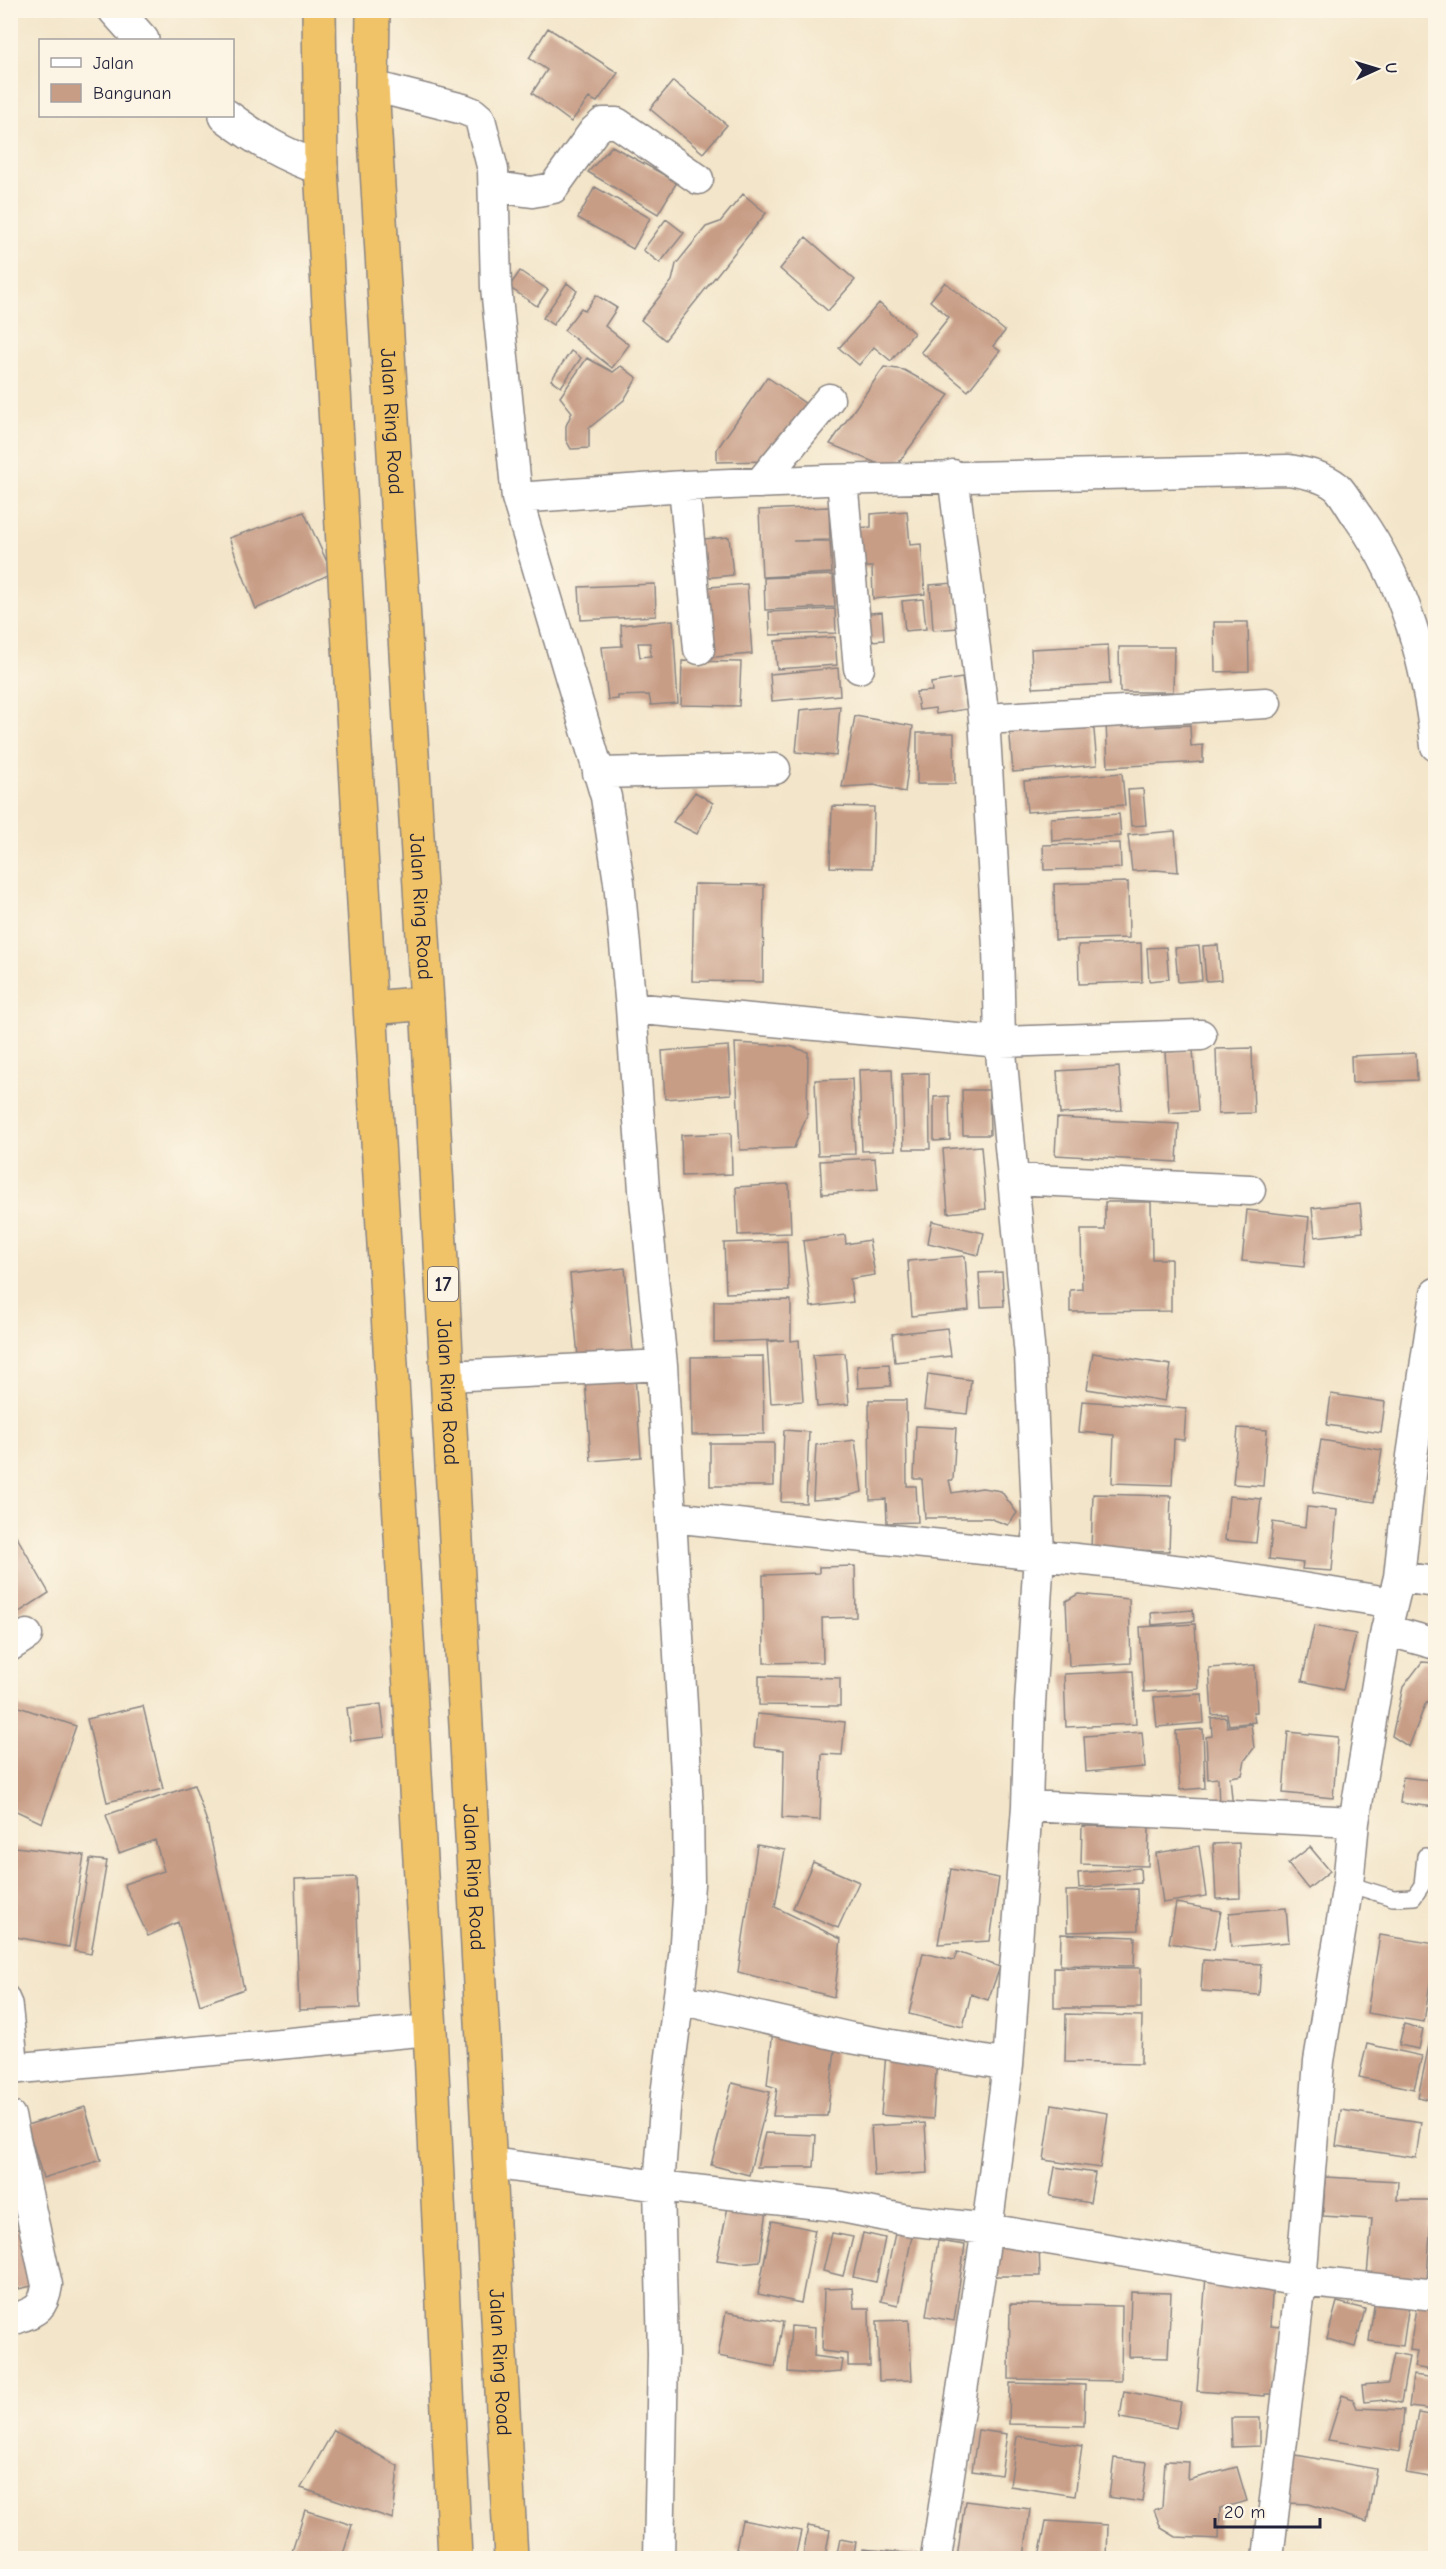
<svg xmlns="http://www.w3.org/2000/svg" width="1446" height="2569" font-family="'Comic Neue',sans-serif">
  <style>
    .building { fill: #c89d86; fill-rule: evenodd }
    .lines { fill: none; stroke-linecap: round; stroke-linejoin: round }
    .service-casing { stroke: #8a8482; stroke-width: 18 }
    .minor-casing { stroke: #8a8482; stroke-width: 33 }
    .tertiary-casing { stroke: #8a8482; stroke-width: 36 }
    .trunk-casing { stroke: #8a8482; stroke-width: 36 }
    .service { stroke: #fff; stroke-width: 15 }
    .minor { stroke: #fff; stroke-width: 30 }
    .tertiary { stroke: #fff; stroke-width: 33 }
    .trunk { stroke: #f0c369; stroke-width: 33 }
    .labels { text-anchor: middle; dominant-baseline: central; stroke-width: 4.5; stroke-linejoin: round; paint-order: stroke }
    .shield { fill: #fcf5e5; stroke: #63616e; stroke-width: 1.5 }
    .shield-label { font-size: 20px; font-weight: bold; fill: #22223b }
    .street-label { font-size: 21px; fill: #22223b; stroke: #fcf5e5 }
  </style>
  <rect width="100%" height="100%" fill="#fcf5e5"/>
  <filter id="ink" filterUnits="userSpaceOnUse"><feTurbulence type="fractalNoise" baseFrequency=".0167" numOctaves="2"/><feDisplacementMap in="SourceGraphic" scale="12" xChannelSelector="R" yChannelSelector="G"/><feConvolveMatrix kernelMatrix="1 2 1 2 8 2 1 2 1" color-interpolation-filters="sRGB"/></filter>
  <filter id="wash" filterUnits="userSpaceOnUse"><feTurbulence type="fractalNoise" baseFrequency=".008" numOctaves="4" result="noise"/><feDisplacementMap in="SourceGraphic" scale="24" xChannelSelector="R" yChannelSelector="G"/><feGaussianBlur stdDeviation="1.35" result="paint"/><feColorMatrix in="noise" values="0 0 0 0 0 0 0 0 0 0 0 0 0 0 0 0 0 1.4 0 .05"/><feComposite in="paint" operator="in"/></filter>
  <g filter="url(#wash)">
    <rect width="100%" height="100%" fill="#f3e5c9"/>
    <g id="blocks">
      <path class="building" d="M548 28 618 73 597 102 589 98 571 122 532 93 547 70 529 58Z
        M673 81 727 125 703 153 650 109Z
        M612 146 677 182 658 214 588 172Z
        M595 187 650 218 633 249 578 218Z
        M743 194 766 213 665 340 641 320 672 281 676 264 706 227 720 222Z
        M666 219 684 233 660 263 643 250Z
        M806 237 855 280 828 311 780 269Z
        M520 271 548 290 537 306 509 287Z
        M945 282 1005 331 993 346 1000 351 968 391 921 352 949 317 930 301Z
        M567 283 577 291 553 325 543 318Z
        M596 295 617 308 605 326 629 345 612 368 564 330 581 308 585 311Z
        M879 303 914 333 891 361 874 347 859 365 839 348Z
        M571 351 581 358 561 387 551 380Z
        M587 358 613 372 621 366 637 378 624 400 589 428V448L571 449 566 440V426L572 412 560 397Z
        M884 367 904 370 949 395 893 470 830 444Z
        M767 377 809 406 773 461 717 462V449Z
        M829 507 830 540 793 541H830L832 573 762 577 759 510Z
        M907 511 910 545 921 544 925 594 873 599 872 567H855L854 528 871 527V514Z
        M304 512 332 573 256 609 229 538Z
        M729 537 733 575 695 579 691 540Z
        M833 575 835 607 765 610 764 578Z
        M954 583 958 628 933 630 930 585Z
        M655 584 656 616 581 620 579 587Z
        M747 584 752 654 702 658 697 588Z
        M923 599 926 629 905 631 902 601Z
        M835 609 836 633 770 635 769 612Z
        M882 612 884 640 871 641 859 614Z
        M673 620 678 703 651 705 649 695 618 696V699L608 700 602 647 622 646 621 625ZM638 643H650L651 656 640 657Z
        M1214 622H1248L1249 671 1215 672Z
        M835 637 837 665 777 669 775 641Z
        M1108 645 1110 684 1033 688 1031 649Z
        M1119 647H1174L1173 692H1120Z
        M682 661 741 662 739 706 681 705Z
        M838 668 840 695 772 701 770 674Z
        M962 678 967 709 936 714 935 708 919 710 916 692 932 691 931 683Z
        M840 706 836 756 796 752 800 710Z
        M855 716 913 726 905 792 874 785 842 787Z
        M1093 719 1097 765 1013 772 1009 726Z
        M1155 720 1156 727 1190 725 1191 746 1203 745V762L1108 767 1106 723Z
        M917 733H954L955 784H917Z
        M1122 773 1125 805 1027 812 1024 781Z
        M1143 789 1146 825 1131 826 1128 790Z
        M695 792 713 803 697 834 673 822Z
        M832 806 874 807 872 868 830 867Z
        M1119 814 1121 836 1052 841 1051 818Z
        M1175 831 1178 872 1156 870 1132 871 1128 835Z
        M1120 843 1121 868 1044 870 1043 845Z
        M1128 882 1129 938 1055 940 1054 884Z
        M694 884 764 885 763 982 692 981Z
        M1141 943 1142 982 1079 984 1078 945Z
        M1218 945 1221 980 1206 981 1203 946Z
        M1199 946 1202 980 1178 982 1175 948Z
        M1166 947 1169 979 1149 981 1147 948Z
        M735 1043 789 1046 808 1052 807 1115 794 1148 740 1150Z
        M728 1046 731 1094 665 1099 662 1051Z
        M1252 1048 1254 1113 1218 1114 1216 1049Z
        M1193 1050 1198 1111 1169 1113 1165 1052Z
        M1416 1053 1417 1080 1352 1083 1351 1056Z
        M1119 1067 1122 1110 1060 1114 1057 1071Z
        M892 1069 895 1150 862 1151 859 1070Z
        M929 1073 930 1149H904L902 1074Z
        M852 1079 855 1154 818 1155 815 1080Z
        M962 1090H989L990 1135H963Z
        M949 1096 950 1140 934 1141V1097Z
        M1057 1118 1179 1124 1177 1162 1055 1155Z
        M731 1133 732 1174 682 1176 681 1135Z
        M981 1146 986 1209 948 1213 943 1149Z
        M875 1158 878 1190 822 1194 820 1161Z
        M789 1184 791 1233 738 1235 736 1187Z
        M1105 1202H1151L1152 1259H1171V1311L1070 1312V1290L1082 1289 1081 1230H1105Z
        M1360 1203 1363 1232 1315 1237 1312 1208Z
        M1247 1210 1309 1217 1304 1267 1242 1261Z
        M932 1221 984 1233 979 1255 928 1243Z
        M845 1235 846 1244 869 1240 875 1275 850 1279 853 1302 811 1307 803 1241Z
        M787 1241 789 1291 726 1293 724 1243Z
        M965 1256 969 1310 912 1316 908 1261Z
        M625 1268 633 1351 578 1356 570 1274Z
        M1002 1272 1004 1306 981 1307 979 1273Z
        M791 1300V1341L799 1340 803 1401 771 1403 767 1342 784 1340 714 1342V1301Z
        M947 1328 951 1356 895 1362 892 1334Z
        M845 1353 849 1404 817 1407 813 1355Z
        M1093 1353 1171 1365 1165 1401 1087 1389Z
        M763 1356 764 1434 692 1435 691 1357Z
        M889 1364 891 1386 858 1388 857 1366Z
        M928 1374 971 1380 967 1414 924 1409Z
        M635 1376 641 1457 591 1461 585 1380Z
        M1331 1394 1385 1402 1381 1433 1327 1425Z
        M869 1400H906L907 1486H916L918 1522 887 1523 886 1499 870 1500Z
        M1082 1401 1186 1409 1184 1440 1174 1439 1172 1485 1112 1483 1114 1435 1079 1432Z
        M916 1426 956 1428 953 1480H949L952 1493 982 1488 1001 1491 1017 1513 1008 1525 989 1518H925L922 1479H914Z
        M1238 1428 1267 1430 1263 1486 1233 1484Z
        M784 1430 809 1432 806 1503 781 1502Z
        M855 1440 862 1492 840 1498 813 1500 816 1445Z
        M1321 1440 1382 1450 1374 1502 1313 1492Z
        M710 1443H774V1486H710Z
        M1093 1494 1171 1496 1169 1551 1091 1549Z
        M1229 1496 1261 1499 1256 1543 1225 1540Z
        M1307 1507 1337 1510 1332 1571 1302 1569 1303 1563 1269 1559 1273 1522 1305 1527Z
        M10 1525 49 1593 10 1618Z
        M1436 1549V1578L1433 1579 1430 1550Z
        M855 1566 856 1617 822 1618 823 1662 764 1663 763 1575 819 1573V1567Z
        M1078 1594 1129 1599 1131 1663 1069 1666 1066 1601Z
        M1193 1610 1194 1621 1152 1625 1151 1613Z
        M1195 1624 1199 1689 1144 1692 1140 1627Z
        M1314 1626 1356 1634 1343 1690 1302 1681Z
        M1422 1662 1436 1663V1692L1425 1705 1409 1747 1392 1736 1403 1687Z
        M1255 1665 1257 1712H1253L1255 1722 1229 1725 1227 1714 1212 1715 1209 1668Z
        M1133 1671 1136 1724 1066 1727 1064 1674Z
        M759 1676 840 1678V1706L759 1705Z
        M1202 1694 1204 1723 1157 1727 1154 1697Z
        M10 1704 76 1726 42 1823 10 1808Z
        M381 1704 385 1737 351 1741 347 1708Z
        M143 1706 163 1789 107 1802 87 1719Z
        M757 1714 845 1722 842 1755 822 1754 820 1820 782 1818 784 1750 754 1747Z
        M1226 1717 1227 1727 1251 1724 1254 1748 1245 1760 1242 1775 1230 1777 1233 1809H1219L1218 1778 1208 1779 1206 1737 1212 1736 1211 1718Z
        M1203 1729 1205 1788 1180 1790 1176 1731Z
        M1142 1732 1145 1767 1086 1772 1084 1736Z
        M1288 1732 1338 1737 1333 1798 1283 1793Z
        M1403 1777 1436 1781V1807L1400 1803Z
        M194 1785 207 1822 244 1989 200 2005 178 1922 148 1936 124 1884 164 1871 155 1840 119 1853 106 1815Z
        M1082 1826 1149 1827 1148 1866 1081 1864Z
        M1239 1843 1240 1898 1216 1899 1213 1844Z
        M757 1845 785 1850 775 1907 841 1939 834 1997 738 1972Z
        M1199 1846 1206 1896 1163 1903 1156 1853Z
        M15 1847 84 1855 69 1947 10 1936V1875Z
        M1310 1847 1330 1871 1308 1889 1288 1864Z
        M90 1859 107 1861 91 1954 74 1951Z
        M813 1862 859 1882 838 1928 793 1908Z
        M1140 1868 1141 1883 1079 1888 1078 1873Z
        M951 1869 999 1878 990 1941 938 1944Z
        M356 1877 360 2008 299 2010 295 1879Z
        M1137 1889 1138 1930 1067 1932 1066 1891Z
        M1176 1903 1221 1911 1214 1950 1169 1943Z
        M1286 1908 1289 1942 1231 1947 1229 1913Z
        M1061 1934 1135 1937 1134 1966 1060 1965Z
        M1380 1935 1436 1944 1424 2022 1367 2013Z
        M957 1952 1000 1967 988 2000 971 1994 963 2027 909 2014 923 1953 954 1960Z
        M1203 1960 1261 1964 1259 1995 1201 1991Z
        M1054 1967 1141 1968V2008H1054Z
        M1434 1994H1436V2023L1429 2022Z
        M1066 2014 1142 2016 1141 2064 1065 2062Z
        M1404 2024 1423 2029 1419 2049 1399 2045Z
        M773 2030 836 2042 827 2116H773L777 2088 767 2085Z
        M1430 2040 1436 2042 1435 2101 1418 2097Z
        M1367 2044 1422 2056 1414 2089 1359 2077Z
        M886 2053 937 2057 933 2119 881 2115Z
        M732 2083 770 2092 749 2175 711 2165Z
        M1052 2104 1108 2113 1100 2168 1044 2160Z
        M85 2107 101 2160 43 2178 27 2125Z
        M1341 2110 1421 2122 1416 2158 1336 2146Z
        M925 2123 928 2173 874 2176 871 2126Z
        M765 2133 816 2135 814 2167H757Z
        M1055 2167 1095 2173 1090 2203 1050 2196Z
        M1325 2177 1398 2181 1397 2200H1432L1427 2280 1367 2275 1372 2219 1323 2216Z
        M729 2202 767 2210 760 2261 739 2263 717 2260Z
        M772 2221 815 2230 801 2303 758 2294Z
        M22 2228 36 2285 10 2291V2231Z
        M832 2233 853 2237 843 2276 823 2271Z
        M863 2233 885 2238 876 2282 853 2277Z
        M895 2233 912 2236 898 2305 881 2301Z
        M938 2241 965 2245 954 2321 926 2316Z
        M993 2246H1039L1040 2276H993Z
        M1206 2276 1273 2281 1270 2326 1280 2327 1274 2394H1265V2396L1197 2391Z
        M852 2288 854 2308H869L870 2366H848V2354L822 2351 824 2289Z
        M1131 2292 1171 2293 1168 2358 1129 2357Z
        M1376 2292 1410 2297 1403 2346 1369 2341Z
        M1417 2300 1436 2303V2371L1414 2367 1417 2351 1410 2350Z
        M1337 2302 1365 2309 1355 2347 1327 2339Z
        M1010 2304 1122 2306 1121 2381 1009 2379Z
        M726 2312 783 2322 775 2367 718 2356Z
        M909 2320 912 2380 879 2381 877 2321Z
        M791 2326 815 2328 814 2356 843 2360 841 2372 813 2374 788 2372Z
        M1394 2353 1409 2356 1401 2403 1385 2400 1364 2402 1362 2385 1388 2383Z
        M1413 2375 1436 2378V2410L1409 2407Z
        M1010 2383 1085 2385 1084 2426 1009 2424Z
        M1124 2391 1181 2402 1176 2428 1120 2418Z
        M1342 2395 1353 2399 1357 2408 1404 2410 1400 2452 1328 2440Z
        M1418 2413 1436 2416V2478L1406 2473Z
        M1231 2418H1260V2446L1232 2447Z
        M334 2430 398 2466 393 2519 301 2488Z
        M978 2430 1007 2434 1001 2475 972 2471Z
        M1017 2436 1082 2446 1075 2496 1010 2486Z
        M1296 2455 1376 2469 1367 2522 1309 2504 1287 2503Z
        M1114 2458 1147 2462 1142 2502 1109 2497Z
        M1165 2461 1189 2462 1188 2480 1237 2467 1247 2501 1220 2508 1219 2539 1176 2537 1161 2528 1154 2510 1162 2507Z
        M965 2501 1030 2509 1024 2558H957Z
        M305 2510 352 2525 342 2558H290Z
        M742 2520 801 2531 795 2558 736 2549Z
        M1046 2521 1108 2525 1107 2558H1039Z
        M808 2526 830 2530 825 2558H803Z
        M840 2539 856 2542 853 2558H836Z
        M863 2549 917 2554 916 2558H862Z"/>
    </g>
  </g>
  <g filter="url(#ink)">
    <use href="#blocks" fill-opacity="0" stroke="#8a8482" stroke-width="1.5"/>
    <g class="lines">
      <defs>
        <path id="service" d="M1348 1884 1393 1898 1414 1897 1422 1885 1425 1856
          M10 1994 14 2003 21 2067"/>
        <path id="minor" d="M372 86 463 109 473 113 480 119 493 170 496 287 517 498 606 797 619 882 631 1008 644 1190 662 1365 688 1807 689 1884 684 1956 666 2095 659 2186 663 2354 659 2558
          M495 187 532 192 553 188 594 131 603 123H617L698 179
          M842 480 859 668
          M760 483 829 399
          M684 486 699 649
          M517 498 684 486 826 480 1289 470C1305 473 1324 476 1337 487 1345 495 1351 508 1358 517 1406 585 1427 664 1436 746
          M984 719 1266 703
          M598 773 775 769
          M631 1008 1000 1042 1201 1035
          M1013 1179 1250 1190
          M448 1376 662 1365
          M672 1517C850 1537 1030 1552 1208 1574 1269 1582 1331 1593 1392 1603
          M1399 1577 1436 1582
          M1386 1630 1436 1644
          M10 1646 27 1635
          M1027 1806 1354 1822
          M679 1999 851 2038 1008 2065
          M10 2069 430 2030
          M10 2116 47 2285C43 2312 34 2311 10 2321
          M490 2163 659 2186 837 2206 907 2220 987 2229 1301 2281 1436 2295
          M936 2558 987 2229 1008 2065 1027 1806 1030 1704 1039 1554 1030 1356 1000 1042 998 946 984 719 953 475
          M1268 2558 1301 2281 1319 2061 1348 1884 1354 1822 1386 1630 1399 1577 1412 1456 1436 1293"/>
        <path id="tertiary" d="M115 10 142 40
          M226 116C258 140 283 155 321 168"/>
        <g id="trunk">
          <path d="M319 10 321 168 430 2030 455 2558"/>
          <path id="s1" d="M373 10 372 86 427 1003 511 2558"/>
          <path d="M372 1008 427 1003"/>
        </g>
      </defs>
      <use href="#service" class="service-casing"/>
      <use href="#minor" class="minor-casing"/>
      <use href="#tertiary" class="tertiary-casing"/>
      <use href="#trunk" class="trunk-casing"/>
      <use href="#service" class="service"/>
      <use href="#minor" class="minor"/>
      <use href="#tertiary" class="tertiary"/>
      <use href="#trunk" class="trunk"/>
    </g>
  </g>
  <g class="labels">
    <rect class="shield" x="428" y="1267" width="30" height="34" rx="4.5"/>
    <g class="shield-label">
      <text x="443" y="1284">17</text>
    </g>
    <g class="street-label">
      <text stroke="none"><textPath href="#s1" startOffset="412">Jalan Ring Road</textPath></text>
      <text stroke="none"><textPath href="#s1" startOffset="898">Jalan Ring Road</textPath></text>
      <text stroke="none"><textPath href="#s1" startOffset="1384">Jalan Ring Road</textPath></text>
      <text stroke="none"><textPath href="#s1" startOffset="1870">Jalan Ring Road</textPath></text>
      <text stroke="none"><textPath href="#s1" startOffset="2356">Jalan Ring Road</textPath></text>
    </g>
  </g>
  <rect width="1446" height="2569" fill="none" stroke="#fcf5e5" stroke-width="36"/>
  <rect x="39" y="39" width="195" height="78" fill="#fcf5e5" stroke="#a5a1a1" stroke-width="1.5"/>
  <rect x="51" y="58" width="30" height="9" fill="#ffffff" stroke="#a5a1a1" stroke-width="1.5"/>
  <text x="93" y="69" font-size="18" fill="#22223b">Jalan</text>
  <rect x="51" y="84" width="30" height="18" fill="#c89d86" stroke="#a5a1a1" stroke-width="1.5"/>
  <text x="93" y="99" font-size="18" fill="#22223b">Bangunan</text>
  <g transform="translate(1377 69) rotate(86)" stroke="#fcf5e5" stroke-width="4.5" paint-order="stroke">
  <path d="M0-4.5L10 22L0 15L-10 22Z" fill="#22223b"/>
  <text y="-9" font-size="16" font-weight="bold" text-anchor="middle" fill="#22223b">U</text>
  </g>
  <path d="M1215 2518v9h105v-9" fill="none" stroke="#22223b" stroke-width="3"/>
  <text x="1224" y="2518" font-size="18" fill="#22223b" stroke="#fcf5e5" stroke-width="4.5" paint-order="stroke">20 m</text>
</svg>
